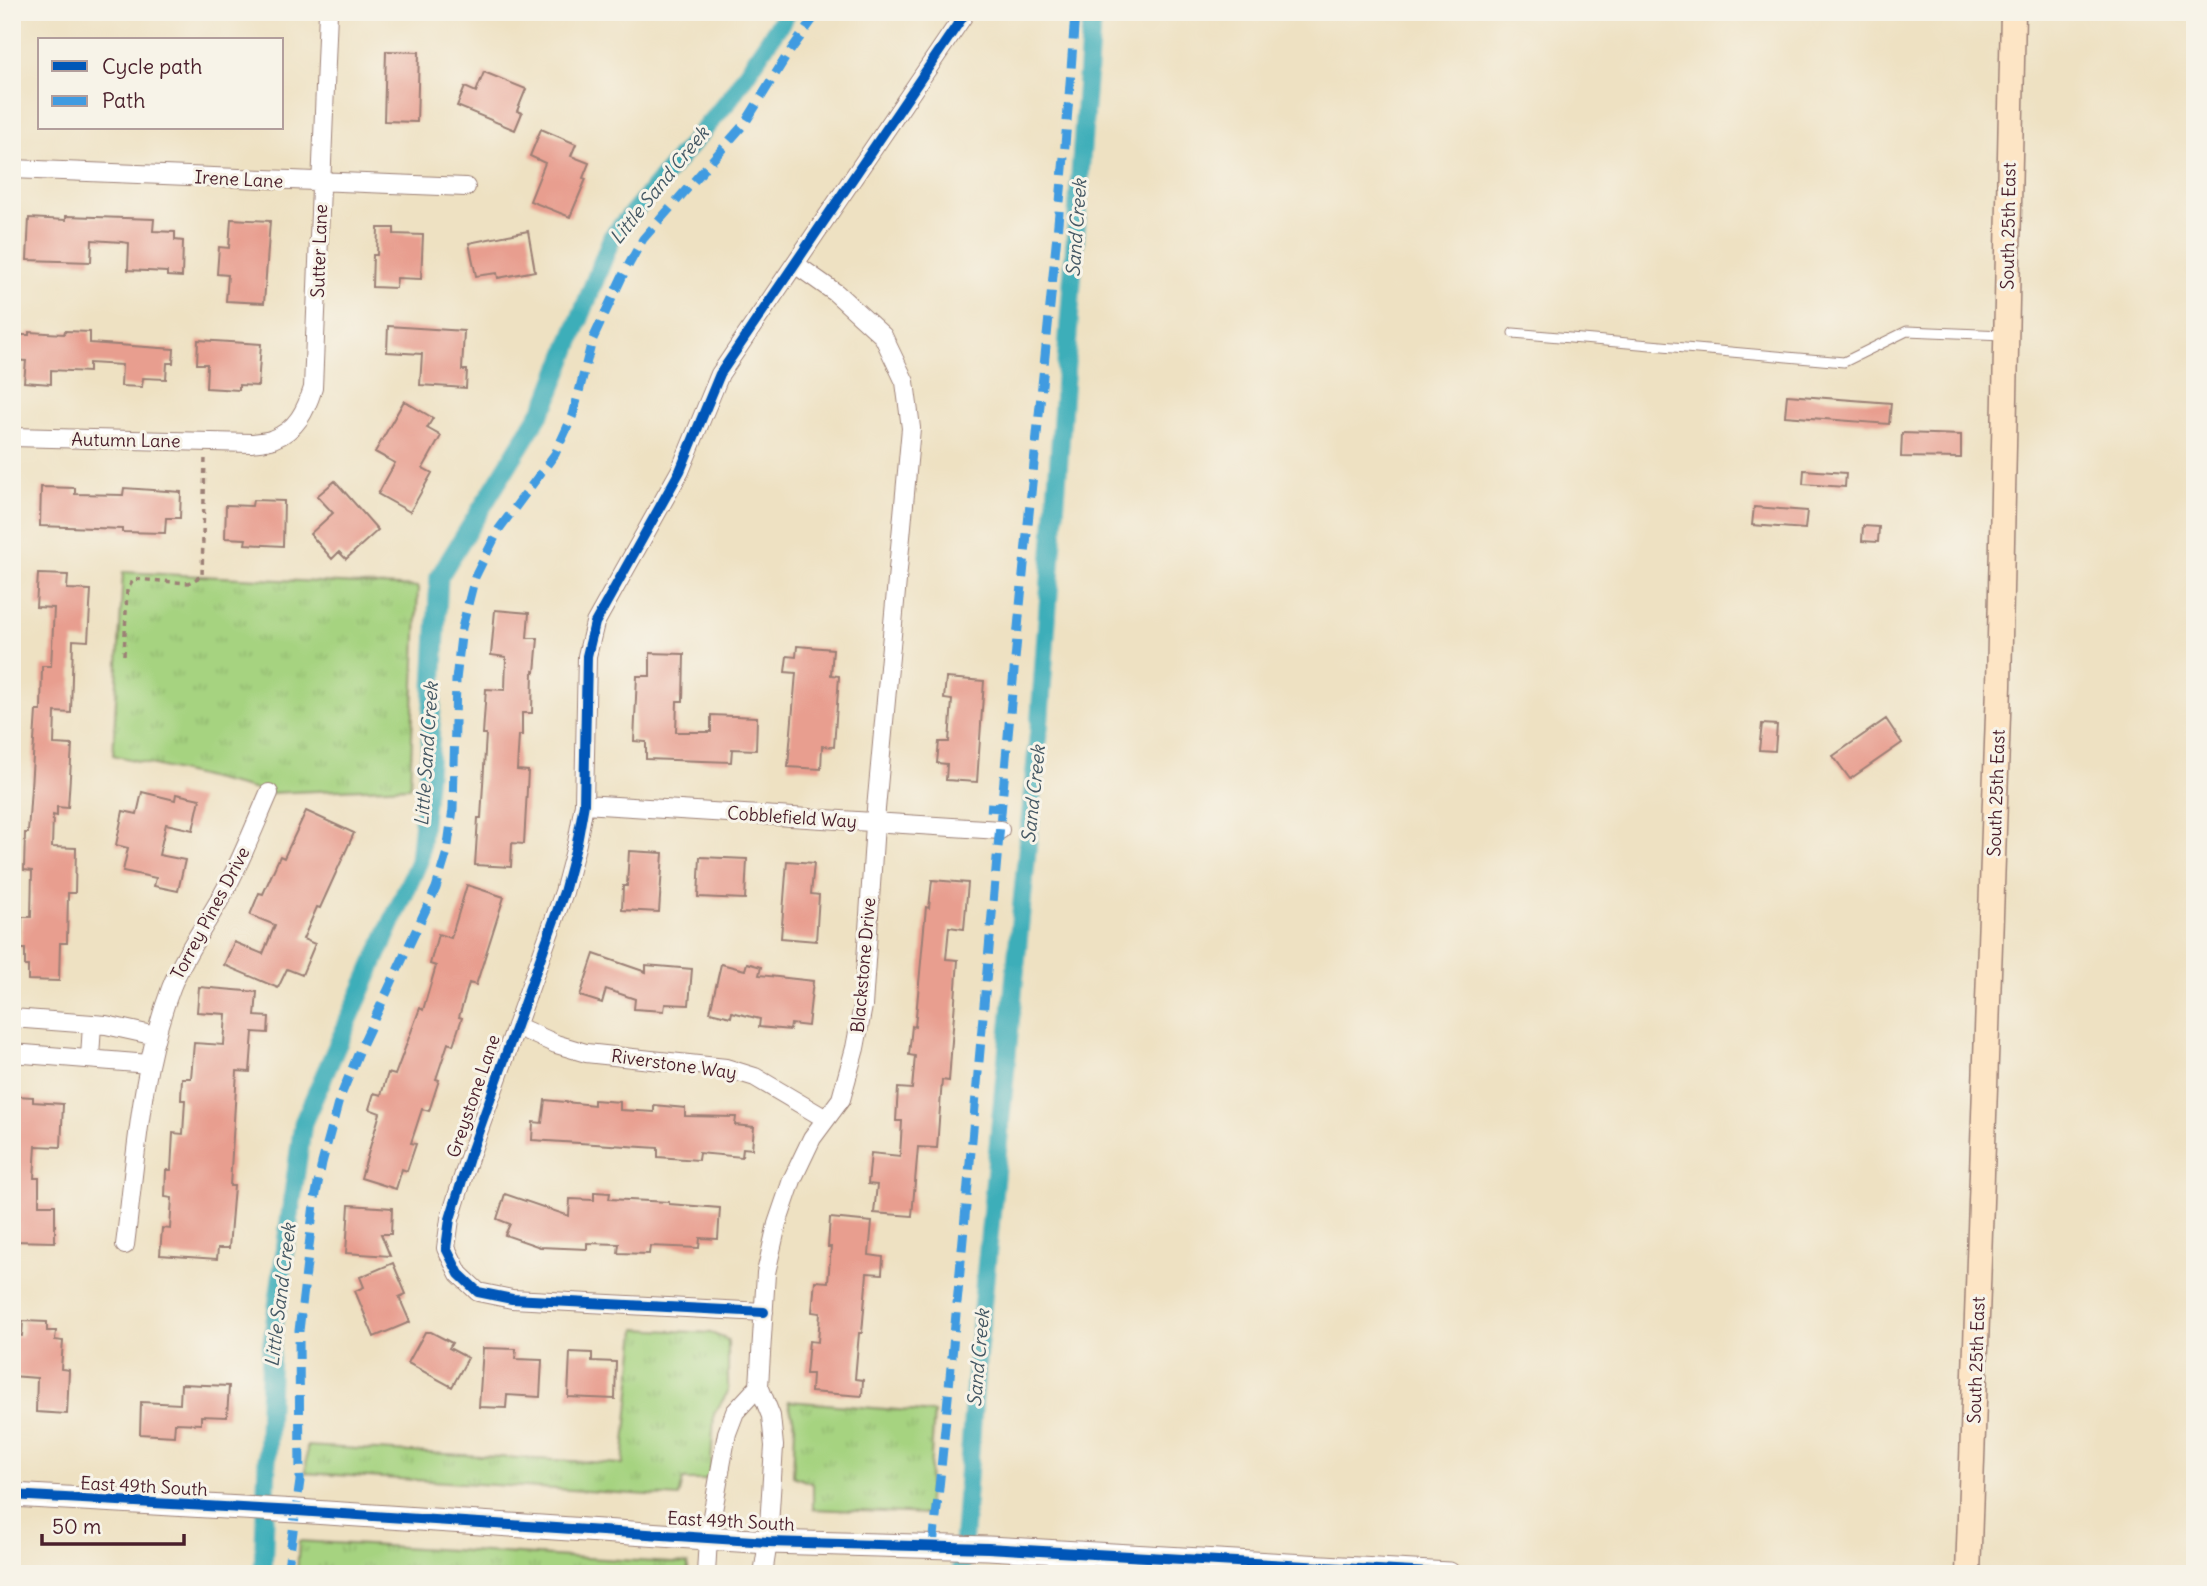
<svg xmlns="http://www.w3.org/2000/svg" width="2207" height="1586" font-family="Delius,sans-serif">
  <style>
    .park { fill: url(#park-tufts); stroke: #787956; stroke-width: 2 }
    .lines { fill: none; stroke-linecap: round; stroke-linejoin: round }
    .canal { stroke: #3eaeb9; stroke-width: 19 }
    .building { fill: #e89e8f }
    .service-casing { stroke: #9c8076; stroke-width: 11 }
    .minor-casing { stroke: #9c8076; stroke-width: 20 }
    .tertiary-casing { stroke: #9c8076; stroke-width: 25 }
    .secondary-casing { stroke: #9c8076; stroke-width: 27 }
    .path { stroke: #9c8076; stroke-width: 3.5; stroke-dasharray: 5 5; stroke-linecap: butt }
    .service { stroke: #fff; stroke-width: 9 }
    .minor { stroke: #fff; stroke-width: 18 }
    .tertiary { stroke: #fff; stroke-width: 23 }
    .secondary { stroke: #fde5c5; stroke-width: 24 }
    .quiet { stroke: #409be1; stroke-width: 9; stroke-dasharray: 18 9; stroke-linecap: butt }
    .cycleway-casing { stroke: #f7f3e8; stroke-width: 15 }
    .cycleway { stroke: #0057b8; stroke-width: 10 }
    .labels { text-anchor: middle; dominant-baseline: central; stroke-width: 6; stroke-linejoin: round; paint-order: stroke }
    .street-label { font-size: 18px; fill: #4a1f2b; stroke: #f7f3e8 }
    .water-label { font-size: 19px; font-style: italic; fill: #455864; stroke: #f7f3e8 }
  </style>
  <defs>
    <pattern id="park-tufts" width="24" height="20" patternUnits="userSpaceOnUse" patternTransform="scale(1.75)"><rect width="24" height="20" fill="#a6d380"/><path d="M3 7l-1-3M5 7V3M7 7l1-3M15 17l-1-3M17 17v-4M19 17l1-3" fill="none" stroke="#90b56f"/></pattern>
  </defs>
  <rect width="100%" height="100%" fill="#f7f3e8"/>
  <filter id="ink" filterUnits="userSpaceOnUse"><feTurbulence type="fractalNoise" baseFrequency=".0143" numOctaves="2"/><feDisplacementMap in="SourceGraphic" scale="14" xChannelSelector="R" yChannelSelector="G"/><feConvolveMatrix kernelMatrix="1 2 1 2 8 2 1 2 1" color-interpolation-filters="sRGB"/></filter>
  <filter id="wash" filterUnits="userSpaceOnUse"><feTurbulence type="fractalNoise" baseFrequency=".00686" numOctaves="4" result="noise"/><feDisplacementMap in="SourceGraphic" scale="28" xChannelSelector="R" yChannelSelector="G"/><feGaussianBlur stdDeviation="1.57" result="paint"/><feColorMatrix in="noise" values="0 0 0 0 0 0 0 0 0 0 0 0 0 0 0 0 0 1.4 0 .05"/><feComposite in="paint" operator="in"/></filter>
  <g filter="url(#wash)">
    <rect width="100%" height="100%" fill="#eee1c2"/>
    <path class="park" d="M123 572 418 587 410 787 269 793 113 755Z
      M636 1329 711 1333 728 1340V1392L714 1414 710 1480H683L679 1497 306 1473 307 1446 623 1464Z
      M788 1401 934 1413 927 1514 813 1509V1484L793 1476 795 1425Z
      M299 1541 688 1564V1574H297Z"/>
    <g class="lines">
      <path class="canal" d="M263 1574 271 1349 303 1123 419 861 429 762 439 577 547 402 612 237 728 101 788 12
        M961 1574 975 1381 1039 729 1092 12"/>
    </g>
    <g id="blocks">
      <path class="building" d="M386 51 419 52 417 122 384 121Z
        M484 72 526 89 517 111 522 113 515 130 457 106 465 87 476 92Z
        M541 129 576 144 571 156 589 163 583 178 586 179 570 217 530 201 545 163 530 156Z
        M66 216 154 219 153 231 175 232V240L183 241 182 277 167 276V272L128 270 129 243 122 242 92 240 91 262 27 260 29 218 66 220Z
        M231 219 270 221 264 303 226 301 228 275 217 274 219 247 229 248Z
        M378 228H394V234L423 235 421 279 397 278 396 288 372 287 373 255H377Z
        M528 231 535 271 498 278 497 273 476 276 469 243Z
        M388 326 464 331 462 370H467L466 388 420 385 422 354 387 352Z
        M65 331 90 332V343L174 349 173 363H167L166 379 143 378 142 387 121 386 122 365 89 363V372L51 370V384L24 382 26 361 13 360 15 335H29V332L64 334Z
        M198 340 261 344 258 386 239 385V390L206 388 207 364H197Z
        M1787 395 1891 403 1889 424 1785 416Z
        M404 401 433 418 427 428 441 436 423 468 432 473 410 512 378 494 395 463 375 452Z
        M1902 433 1961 435V458L1901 457Z
        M1804 470 1846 473 1845 487 1803 484Z
        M335 481 378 530 346 559 339 552 332 559 310 534 333 513 317 496Z
        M41 487 75 488V494L123 495 124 488 181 492 180 518H166L165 533 122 532V529L40 526Z
        M253 500 284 501 283 546 245 544 246 539 225 538 226 505 252 506Z
        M1754 507 1807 511 1805 529 1752 525Z
        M1863 526 1879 527 1878 542 1862 541Z
        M38 574 68 575 67 589 91 590 88 641 73 640 71 713 55 712 54 744 72 745 68 808 57 807V816L53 815 52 847 76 848 75 893H68L67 943H60L59 981 28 980V966H25V949H21L22 917H31L32 871 24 870 25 833H28L36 711H41L42 666H51L54 608 36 607Z
        M495 610 529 613 527 638H538L535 672 533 671 532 713H522V735H519L517 770 528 771 524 844 512 843 511 867 475 865 478 818H481L486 734H483L486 689 505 690 506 657 491 655Z
        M797 646 833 649 831 675 839 676 834 747 822 746 821 769 788 767 796 673 785 672 787 656 796 657Z
        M650 653 684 654 683 701H677L676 732H711V715L757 717 756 750 732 749 731 762 646 759V742L634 741 635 719 637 676H650Z
        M946 678 984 681 977 782 946 780 947 764 937 763 939 742H949L952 700 944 699Z
        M1886 719 1902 743 1850 779 1833 756Z
        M1762 724 1777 725 1775 751 1759 750Z
        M142 792 175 800 176 794 200 799 193 830 166 824 159 855 185 860 178 891 154 886 156 878 123 871 128 848 116 845 123 811 137 814Z
        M306 811 354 833 320 908 317 907 303 939 315 944 302 975 287 969 278 988 224 965 234 942 263 954 275 925 250 915 259 893 263 894 280 856 284 858Z
        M629 851 663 853 659 912 622 910 623 886H627Z
        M700 857 747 859 745 899 698 897Z
        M787 861 814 863 811 894 819 895 816 941 781 938Z
        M932 880 968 883 964 929 949 927 946 959 958 960 949 1081 942 1080 937 1148 918 1147 912 1216 874 1213 877 1185 868 1184 871 1153 900 1156 902 1121H896L898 1088 912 1089 915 1056 909 1055 912 1026 915 1027 926 907 929 908Z
        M467 885 504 897 476 985 469 983 459 1017 462 1018 453 1045 448 1043 436 1079 439 1080 429 1111 422 1109 411 1143 416 1144 407 1171 402 1169 396 1189 361 1178 380 1113 369 1109 374 1093 381 1095 388 1073 395 1075 420 1008 423 1010 436 966 430 964 438 934 451 938Z
        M594 954 646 972V965L692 969 689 1005 665 1004 664 1011 634 1009 635 999 606 989 602 1003 580 996Z
        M747 963 761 967 759 975 813 981 808 1026 791 1024 790 1030 759 1027 760 1019 732 1012 731 1017 710 1012 721 964 745 970Z
        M199 987 257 992 255 1016 269 1017 268 1033 253 1032 250 1072 237 1071 230 1186H234L229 1248H218L217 1259 160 1255 162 1228 170 1229 172 1198 165 1197 166 1170H171L173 1133 183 1134 185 1100H181L182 1078H191L194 1043 224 1045 226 1014 197 1012Z
        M17 1096 33 1097V1102L63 1104 61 1147 36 1146 34 1178H39V1205H55V1242L12 1241 15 1156 13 1155Z
        M545 1100 594 1105V1100L620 1102V1110L654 1112V1105L685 1108V1116L736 1117 735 1125 754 1127 752 1149 743 1148 742 1157 699 1153 698 1160 658 1157V1148L532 1140 533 1122 542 1123Z
        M594 1192 610 1193 609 1199 669 1202V1204L720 1208 718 1239 700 1238 699 1248 650 1246 649 1254 618 1253 619 1244 587 1243V1249L540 1247 505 1235 510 1224 497 1219 505 1194 569 1216 570 1199 594 1200Z
        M349 1205 392 1208 391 1234H381L390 1256 346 1253Z
        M830 1218 872 1222 869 1255 883 1257 882 1274 867 1273 862 1333H859L855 1379 863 1380 862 1396 811 1392 812 1374H806L809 1341 818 1342 820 1313 812 1312 815 1281 828 1282 831 1247H828Z
        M393 1263 406 1294 399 1297 410 1322 374 1337 355 1291 364 1287 360 1277Z
        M23 1321 47 1322V1331H56L55 1340 63 1341 61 1369 69 1370 67 1414 36 1412 37 1378 12 1376 14 1335 22 1336Z
        M425 1332H431L452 1343 449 1348 468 1358 452 1387 408 1363Z
        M483 1348 516 1349 515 1359 542 1360 540 1397 507 1395 506 1408 479 1407Z
        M570 1352 592 1353V1361L616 1362 615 1399 568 1397Z
        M181 1384 229 1386 227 1417 201 1416V1424L175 1423 174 1436 140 1434 141 1402 180 1404Z"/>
    </g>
  </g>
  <g filter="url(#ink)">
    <use href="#blocks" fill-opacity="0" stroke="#9c8076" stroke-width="2"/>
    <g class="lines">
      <defs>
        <path id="service" d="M1513 333 1844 362 1907 331 2004 335"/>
        <path id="minor" d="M12 169 466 187
          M12 437 251 443C258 442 267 442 273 439 297 430 306 410 313 388L328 12
          M584 804 1000 830
          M12 1018 106 1025 156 1036
          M516 1026 556 1044 586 1053 726 1068 755 1077 826 1119
          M12 1053 149 1064
          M90 1058 92 1024
          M125 1245C136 1159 140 1070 171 988 184 954 208 922 225 890 242 859 255 825 269 793
          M764 1312 512 1299 478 1292 459 1274 446 1248 450 1219 469 1158 564 892 577 843 584 804 587 656 595 623 680 471 720 374 966 12
          M706 1574 708 1538 727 1433 735 1412 759 1386
          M763 1574 768 1542 774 1446 771 1416 759 1386 766 1273 777 1224 792 1180 812 1138 841 1099 855 1048 863 1006 876 809 911 428 905 382 883 336 836 293 795 264"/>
        <path id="tertiary" d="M12 1495 297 1511 768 1542 988 1548 1449 1574"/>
        <path id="secondary" d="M1968 1574 1999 686 2013 12"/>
      </defs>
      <use href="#service" class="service-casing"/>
      <use href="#minor" class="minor-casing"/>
      <use href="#tertiary" class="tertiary-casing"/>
      <use href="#secondary" class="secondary-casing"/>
      <path class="path" d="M124 655 127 590 134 579 188 583 202 576 205 457"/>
      <use href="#service" class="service"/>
      <use href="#minor" class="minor"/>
      <use href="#tertiary" class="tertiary"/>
      <use href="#secondary" class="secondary"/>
      <path class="quiet" d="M987 807 1002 808
        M933 1546C967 1222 992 898 1023 575 1041 387 1063 200 1075 12
        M287 1574 300 1481 299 1331 314 1204 322 1163 339 1100 362 1045 436 888 447 852 453 809 456 680 462 628 475 577 499 529 555 454 573 415 592 341 622 277 643 239 745 123 786 57 818 12"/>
      <defs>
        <path id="cycleway" d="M764 1312 512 1299 478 1292 459 1274 446 1248 450 1219 469 1158 564 892 577 843 584 804 587 656 595 623 680 471 720 374 966 12
          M12 1495 297 1511 768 1542 988 1548 1449 1574"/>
      </defs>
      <use href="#cycleway" class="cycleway-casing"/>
      <use href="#cycleway" class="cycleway"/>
    </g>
  </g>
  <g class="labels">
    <g class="street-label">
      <text transform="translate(239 179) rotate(3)">Irene Lane</text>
      <text transform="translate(2008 226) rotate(-89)">South 25th East</text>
      <text transform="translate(319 251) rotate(-88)">Sutter Lane</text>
      <text transform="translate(126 440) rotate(1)">Autumn Lane</text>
      <text transform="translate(1996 793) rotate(-88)">South 25th East</text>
      <text transform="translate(792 817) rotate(4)">Cobblefield Way</text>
      <text transform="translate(210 913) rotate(-62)">Torrey Pines Drive</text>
      <text transform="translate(863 965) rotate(-85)">Blackstone Drive</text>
      <text transform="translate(674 1064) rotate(8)">Riverstone Way</text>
      <text transform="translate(473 1096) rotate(-71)">Greystone Lane</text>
      <text transform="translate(1976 1360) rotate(-88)">South 25th East</text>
      <text transform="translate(144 1486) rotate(3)">East 49th South</text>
      <text transform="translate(731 1521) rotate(3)">East 49th South</text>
    </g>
    <g class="water-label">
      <text transform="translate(659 185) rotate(-51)">Little Sand Creek</text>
      <text transform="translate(1076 228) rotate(-86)">Sand Creek</text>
      <text transform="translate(426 754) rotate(-86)">Little Sand Creek</text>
      <text transform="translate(1033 794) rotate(-84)">Sand Creek</text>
      <text transform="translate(280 1295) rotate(-83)">Little Sand Creek</text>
      <text transform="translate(978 1358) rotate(-85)">Sand Creek</text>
    </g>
  </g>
  <rect width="2207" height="1586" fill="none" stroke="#f7f3e8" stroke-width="42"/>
  <rect x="38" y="38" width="245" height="91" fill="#f7f3e8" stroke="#b29e9c" stroke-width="2"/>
  <rect x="52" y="61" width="35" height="10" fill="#0057b8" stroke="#b29e9c" stroke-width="2"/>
  <text x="102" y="74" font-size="21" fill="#4a1f2b">Cycle path</text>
  <rect x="52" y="96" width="35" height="10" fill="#409be1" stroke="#b29e9c" stroke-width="2"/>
  <text x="102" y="108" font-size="21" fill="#4a1f2b">Path</text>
  <path d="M42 1534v10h142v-10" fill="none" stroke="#4a1f2b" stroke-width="3.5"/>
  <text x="52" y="1534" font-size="21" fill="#4a1f2b" stroke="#f7f3e8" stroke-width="5" paint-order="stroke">50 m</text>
</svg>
